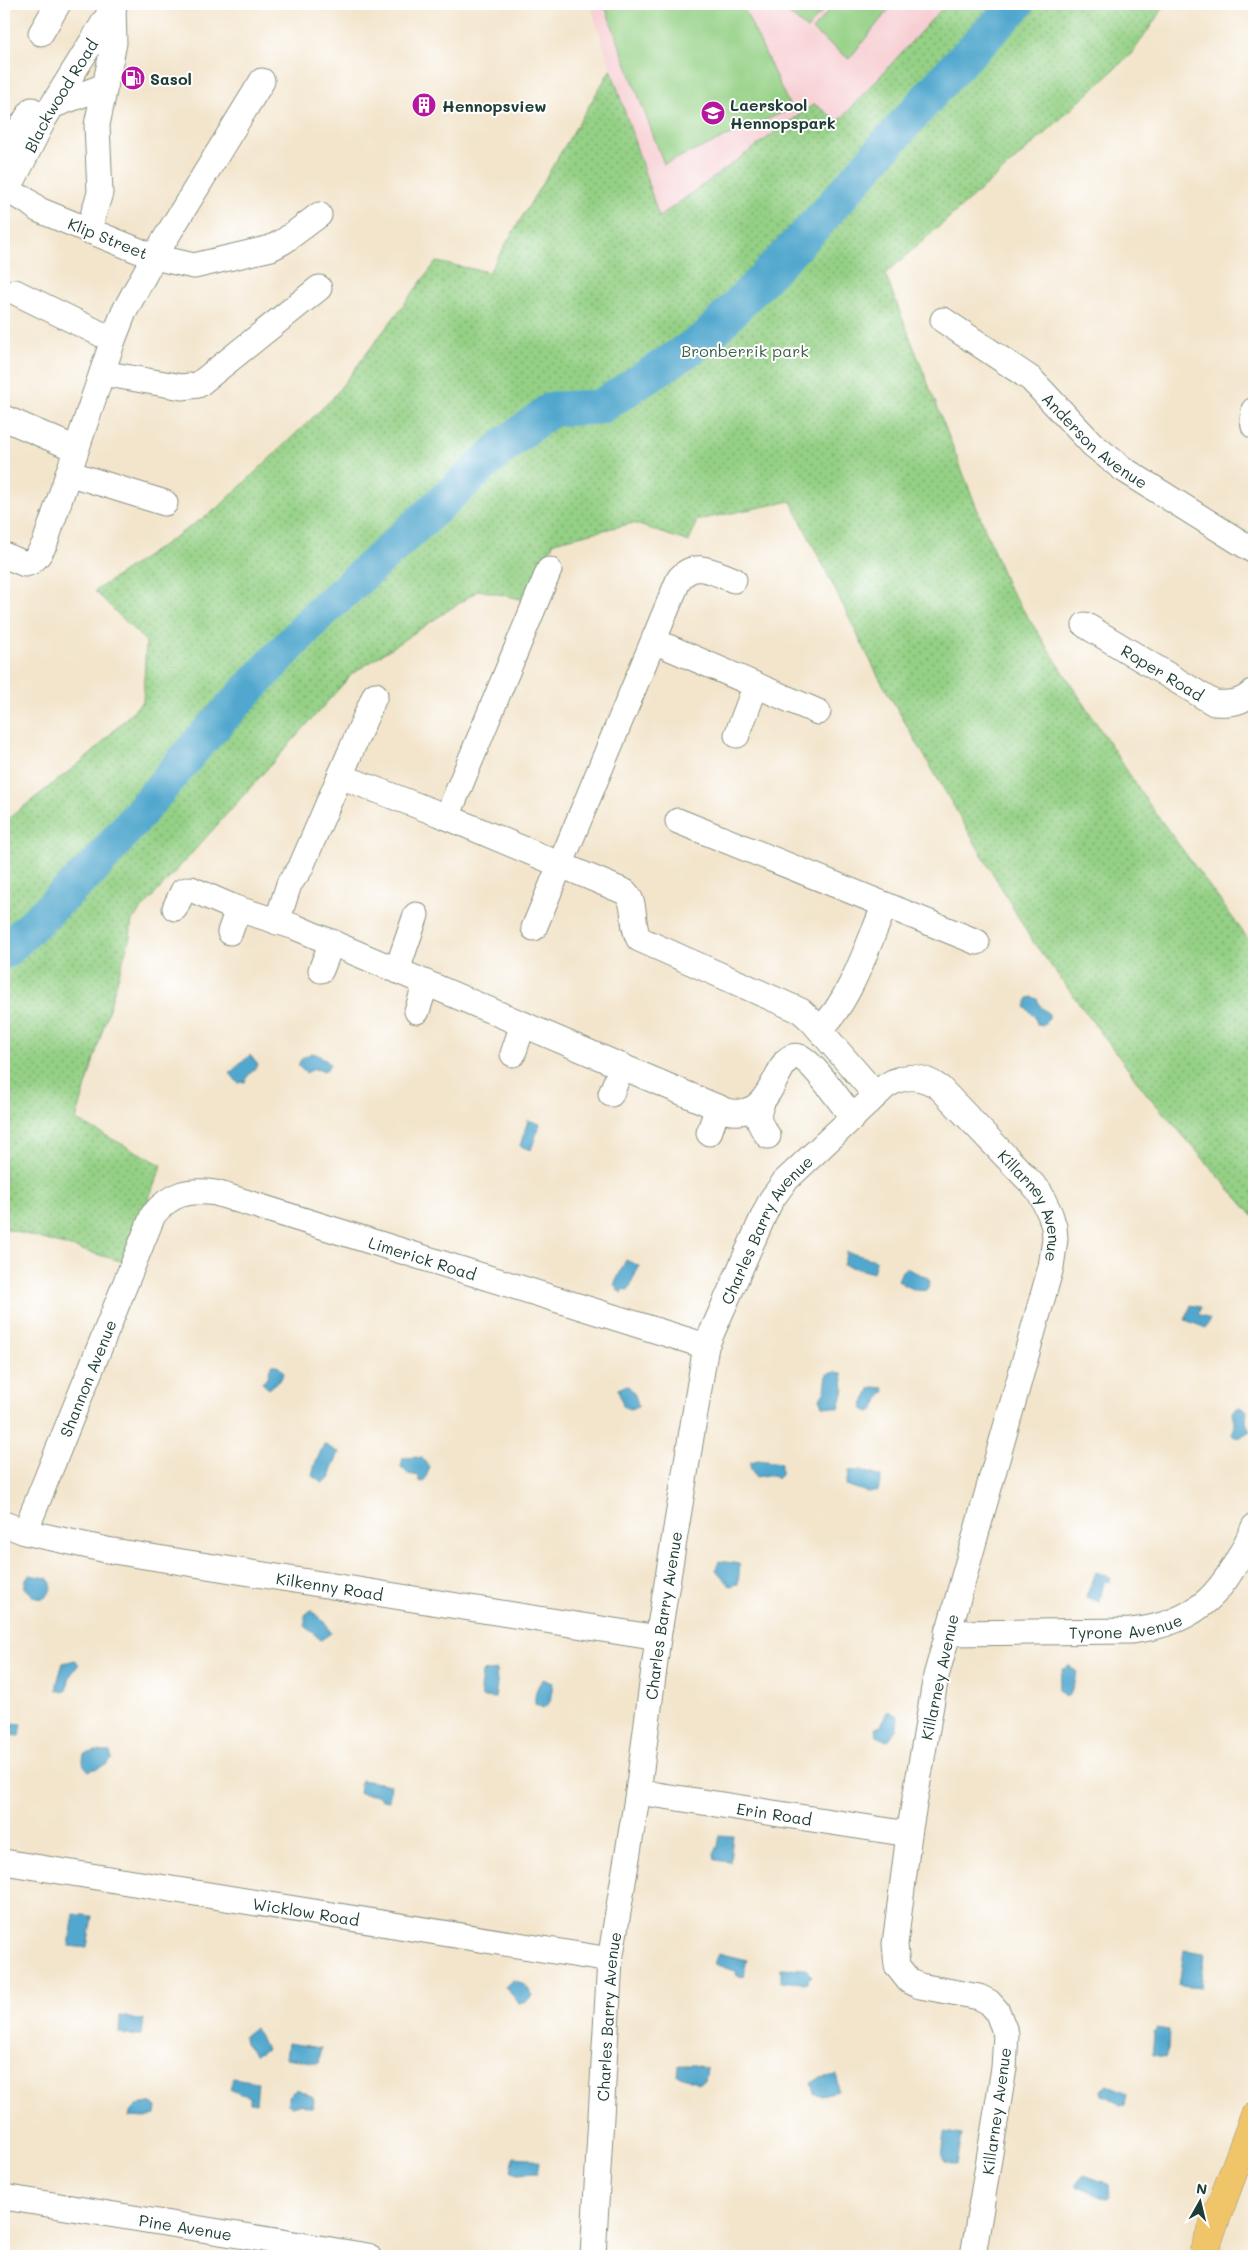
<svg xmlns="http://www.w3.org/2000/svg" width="1258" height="2260" font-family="Mali,sans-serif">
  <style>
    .built { fill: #f7cfd3 }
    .grass { fill: #94d085; stroke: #5a865c }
    .park { fill: url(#park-dots); stroke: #5a865c }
    .water { fill: #51a7ce; stroke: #387281 }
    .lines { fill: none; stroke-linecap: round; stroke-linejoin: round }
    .river { stroke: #51a7ce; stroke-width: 35 }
    .minor-casing { stroke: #899180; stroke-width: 27 }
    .highway-casing { stroke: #899180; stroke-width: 29 }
    .minor { stroke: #fff; stroke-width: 25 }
    .highway { stroke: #f0c469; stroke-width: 28 }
    .labels { text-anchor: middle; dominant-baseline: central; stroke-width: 4; stroke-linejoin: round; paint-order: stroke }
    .poi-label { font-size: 16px; font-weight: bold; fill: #1f3d34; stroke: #fff; text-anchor: start }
    .street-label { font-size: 16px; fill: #1f3d34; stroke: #fff }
    .park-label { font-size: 16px; fill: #3c6248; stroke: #fff }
  </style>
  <defs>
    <pattern id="park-dots" width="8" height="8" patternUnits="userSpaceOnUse" patternTransform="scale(1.25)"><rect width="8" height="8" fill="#94d085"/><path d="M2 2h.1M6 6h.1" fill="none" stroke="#78aa6e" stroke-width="1.8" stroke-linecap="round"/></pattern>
  </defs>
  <rect width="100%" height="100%" fill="#fff"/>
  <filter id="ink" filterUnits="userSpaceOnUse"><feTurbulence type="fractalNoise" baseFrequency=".02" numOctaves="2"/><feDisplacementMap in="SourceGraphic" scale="10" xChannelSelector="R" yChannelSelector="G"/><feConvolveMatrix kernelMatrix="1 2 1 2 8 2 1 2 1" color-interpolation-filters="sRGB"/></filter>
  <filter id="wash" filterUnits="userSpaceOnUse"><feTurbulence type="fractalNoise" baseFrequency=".0096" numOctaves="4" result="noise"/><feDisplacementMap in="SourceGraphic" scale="20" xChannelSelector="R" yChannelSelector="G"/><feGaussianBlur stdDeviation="1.12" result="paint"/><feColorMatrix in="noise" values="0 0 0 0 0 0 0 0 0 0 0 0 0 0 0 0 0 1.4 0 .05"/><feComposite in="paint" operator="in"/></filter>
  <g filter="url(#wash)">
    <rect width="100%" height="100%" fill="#f3e5cc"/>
    <path class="built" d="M590 4H946L839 121 813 104 659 218Z"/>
    <path class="grass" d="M604 4H742L791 109 664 164Z
      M777 4H828L807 29Z
      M835 4H893L849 59 812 30Z"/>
    <path class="park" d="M946 4H1166L1133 52 1041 137 885 274 1007 585 1146 800 1254 947V1217L1146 1093 1031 939 878 676 791 501 697 520 689 542 633 523 554 542 526 600 479 590 352 674 132 920 130 937 76 1120 162 1165 124 1262 4 1228V822L91 754 143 701 146 642 95 591 218 508 332 399 436 262 489 272 611 69 659 217 814 104 839 121Z"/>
    <path class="water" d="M1032 997 1037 999 1041 1007 1049 1014V1019L1043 1025 1037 1024 1035 1017 1025 1007 1028 998Z
      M312 1053C318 1054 326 1059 330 1064L326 1071 314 1069 306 1073 298 1066C300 1058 305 1056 312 1053Z
      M250 1055 258 1065 248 1076 245 1082 238 1083 230 1073Z
      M528 1120 540 1124 531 1150 520 1146Z
      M847 1252 876 1260 873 1273 843 1265Z
      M626 1260 639 1266 628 1291 624 1289 622 1293 617 1290 618 1287 614 1285Z
      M906 1268 928 1278 930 1281 927 1290C919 1293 904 1286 898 1280L902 1271Z
      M1191 1305 1201 1307 1198 1314 1210 1319 1206 1328 1185 1320Z
      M277 1365 284 1372 281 1379 269 1389 262 1383 268 1375 271 1365Z
      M836 1372 842 1373 844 1389 839 1408 823 1406 820 1398 825 1390 827 1374Z
      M627 1385C634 1391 637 1398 638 1407L629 1409 623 1406 618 1389Z
      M873 1387 884 1388 885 1392 880 1397 874 1410 869 1412 862 1408 870 1389Z
      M1239 1407 1247 1411 1246 1422 1250 1431 1242 1436 1234 1437 1232 1434 1235 1426 1232 1412Z
      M324 1444 339 1453 331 1470V1477L322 1483 312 1476 315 1464Z
      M415 1457 422 1458 430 1467 424 1482 419 1481V1476L408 1474 401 1467 403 1458Z
      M758 1460 781 1463V1475L778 1478 768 1475 755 1477 750 1467 751 1462Z
      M861 1470 881 1477 878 1491 869 1493 846 1485 849 1471Z
      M719 1561 740 1564 738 1584 730 1586 716 1570Z
      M1096 1572 1111 1578 1109 1582 1104 1581 1100 1602 1086 1597Z
      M30 1575 47 1578 51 1583C52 1591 47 1601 37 1598 32 1596 30 1591 24 1588L26 1579Z
      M311 1610 327 1625 331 1633 321 1640 305 1626V1615Z
      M75 1660 79 1664 70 1676 67 1690 63 1692 57 1690V1683L63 1663Z
      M1068 1665 1077 1672 1071 1693 1066 1697 1058 1690 1063 1669H1065Z
      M496 1670 497 1683 495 1698 482 1697 480 1690 482 1672Z
      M543 1679 553 1683 550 1702 543 1708 535 1704C534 1694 537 1686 543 1679Z
      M887 1711 898 1716 897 1728 888 1741 877 1736 875 1728 881 1726Z
      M4 1722 22 1724 20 1736 4 1735Z
      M95 1751 110 1752 112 1759 106 1765 89 1771C83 1766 82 1762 84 1754Z
      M361 1780 391 1785 389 1801 382 1800 379 1796 359 1793Z
      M720 1835 733 1836 730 1862 715 1860 714 1853 718 1846Z
      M74 1914 92 1916 87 1948 69 1946Z
      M1184 1950 1205 1953 1201 1987 1179 1985Z
      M718 1953 747 1960 743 1977 736 1975 737 1972 714 1964Z
      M781 1968 807 1969 812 1976 808 1979V1983L781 1982Z
      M512 1980C522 1982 528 1986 532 1996L525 2003H519L505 1987Z
      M120 2016C129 2016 134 2022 144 2019L142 2035H125L119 2032Z
      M254 2028 259 2034 266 2049 255 2055 245 2043 244 2036Z
      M1158 2028 1169 2030 1168 2049 1165 2057 1152 2055 1154 2036 1153 2032Z
      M288 2043 321 2048 318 2063 286 2058Z
      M679 2065H695L707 2069 705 2081 698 2083 678 2075Z
      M837 2075 838 2091 821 2095 814 2094 811 2083 820 2078Z
      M233 2078 258 2082 256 2103 250 2102V2097L230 2090Z
      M1108 2084 1127 2093 1125 2105 1120 2106 1110 2098 1102 2095 1101 2090Z
      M297 2089 313 2097 314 2101 312 2108 300 2104 292 2106 288 2104V2096Z
      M149 2103 156 2107 155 2115 145 2118 129 2117 130 2112 137 2105Z
      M945 2132 962 2135 957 2165 945 2161 942 2157Z
      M514 2157 528 2158 539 2162 537 2173 517 2174 511 2171Z
      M1084 2175 1109 2184 1110 2196 1108 2198C1095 2198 1090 2188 1078 2187L1076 2184Z"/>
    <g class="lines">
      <path class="river" d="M4 952 97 864 200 741 318 615 507 443 552 409 600 407 706 338 816 224 955 67 1017 4"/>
    </g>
  </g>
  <g filter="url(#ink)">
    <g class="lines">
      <defs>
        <g id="minor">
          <path d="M41 33 58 4"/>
          <path d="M262 81 154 257 194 266 271 248 284 241 319 215"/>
          <path d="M54 105 105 86"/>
          <path d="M4 154 32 110"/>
          <path id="s1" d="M9 188 44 119 114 6"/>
          <path d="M88 231 100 193 97 125 114 43 113 7"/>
          <path d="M15 292 113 340"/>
          <path id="s2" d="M943 320 1031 379 1093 445 1123 469 1254 551"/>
          <path d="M102 373 182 387 198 385 319 288"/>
          <path d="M1254 410 1253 419 1254 426"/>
          <path d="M4 418 76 449"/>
          <path d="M68 473 165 503"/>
          <path d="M4 555 25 564C36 562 40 552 45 543L113 340 124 312 154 257 39 210 26 200 9 192"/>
          <path id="s3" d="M1085 625 1214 703C1231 704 1242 703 1254 691"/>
          <path d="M654 641 818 712"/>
          <path d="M737 735 756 685"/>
          <path d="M340 776 447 817 625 892C638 904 630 924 639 939L801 1011 812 1021 876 1095"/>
          <path d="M447 817 549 570"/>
          <path d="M678 821 977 942"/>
          <path d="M175 908 183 891 191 889 235 908 295 927 726 1111C764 1119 769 1087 786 1061 790 1057 795 1055 800 1057 814 1063 842 1104 853 1118"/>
          <path d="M277 922 289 884 300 869 375 695"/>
          <path d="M534 928 679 579C696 559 714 573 734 580"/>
          <path d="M230 932 238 909"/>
          <path d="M321 970 332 942"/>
          <path d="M397 970 416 915"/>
          <path d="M417 1011 426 983"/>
          <path d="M820 1030C851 999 867 946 885 905"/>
          <path d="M513 1054 523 1024"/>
          <path d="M611 1094 622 1066"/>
          <path d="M762 1102C756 1118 758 1123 768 1136"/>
          <path d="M709 1133 718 1107"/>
          <path id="s4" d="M4 1524 25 1532 107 1550 658 1638"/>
          <path id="s5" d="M25 1532 153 1215C171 1193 189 1189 216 1193L706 1346"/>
          <path id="s6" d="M947 1633 1131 1631C1202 1623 1226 1589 1254 1527"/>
          <path id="s7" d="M638 1792 909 1834"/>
          <path id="s8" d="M4 1862 610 1960"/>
          <path id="s9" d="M4 2197 368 2256"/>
          <path id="s10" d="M593 2256 610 1960 638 1792 658 1638 706 1346 763 1217 771 1200 785 1181 886 1086C904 1074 922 1075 940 1088L1039 1191 1050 1214 1054 1227 1055 1239 1051 1267 936 1676 909 1834 895 1944 897 1966 909 1981 920 1986 979 1997 989 2002 997 2011 1006 2034 1004 2068 973 2256"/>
        </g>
        <path id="highway" d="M1202 2256 1254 2117"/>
      </defs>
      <use href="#minor" class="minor-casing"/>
      <use href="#highway" class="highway-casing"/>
      <use href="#minor" class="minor"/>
      <use href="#highway" class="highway"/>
    </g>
  </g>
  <defs>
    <symbol id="fuel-disc" viewBox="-11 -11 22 22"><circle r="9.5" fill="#b5179e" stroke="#fff"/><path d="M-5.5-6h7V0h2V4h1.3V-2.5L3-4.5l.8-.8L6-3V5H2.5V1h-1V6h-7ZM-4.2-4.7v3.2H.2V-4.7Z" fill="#fff"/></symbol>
    <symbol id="building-disc" viewBox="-11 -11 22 22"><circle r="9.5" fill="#b5179e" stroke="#fff"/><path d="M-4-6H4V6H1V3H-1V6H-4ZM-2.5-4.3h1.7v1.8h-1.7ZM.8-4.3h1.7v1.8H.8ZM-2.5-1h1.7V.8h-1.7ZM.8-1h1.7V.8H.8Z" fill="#fff"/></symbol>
    <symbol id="school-disc" viewBox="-11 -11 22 22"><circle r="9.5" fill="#b5179e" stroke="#fff"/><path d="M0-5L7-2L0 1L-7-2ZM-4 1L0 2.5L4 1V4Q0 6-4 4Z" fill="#fff"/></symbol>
  </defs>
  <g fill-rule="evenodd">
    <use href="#fuel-disc" x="119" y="64" width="28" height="28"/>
    <use href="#building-disc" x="410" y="91" width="28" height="28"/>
    <use href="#school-disc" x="699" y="99" width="28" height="28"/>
  </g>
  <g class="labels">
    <g class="poi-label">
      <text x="150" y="78">Sasol</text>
      <text x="730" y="104">Laerskool<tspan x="730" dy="18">Hennopspark</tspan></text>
      <text x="442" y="105">Hennopsview</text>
    </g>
    <g class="street-label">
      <text stroke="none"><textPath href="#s1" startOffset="106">Blackwood Road</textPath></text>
      <text transform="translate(108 238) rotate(22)">Klip Street</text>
      <text stroke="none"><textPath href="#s2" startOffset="195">Anderson Avenue</textPath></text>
      <text stroke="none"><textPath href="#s3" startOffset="91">Roper Road</textPath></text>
      <text stroke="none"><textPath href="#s10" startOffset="1451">Killarney Avenue</textPath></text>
      <text stroke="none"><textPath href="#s10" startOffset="1050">Charles Barry Avenue</textPath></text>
      <text stroke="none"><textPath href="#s5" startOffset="629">Limerick Road</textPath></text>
      <text stroke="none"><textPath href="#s5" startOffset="166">Shannon Avenue</textPath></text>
      <text stroke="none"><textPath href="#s4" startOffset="332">Kilkenny Road</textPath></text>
      <text stroke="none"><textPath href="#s10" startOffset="645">Charles Barry Avenue</textPath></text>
      <text stroke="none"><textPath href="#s6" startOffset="179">Tyrone Avenue</textPath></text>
      <text transform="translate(939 1677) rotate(-78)">Killarney Avenue</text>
      <text stroke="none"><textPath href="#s7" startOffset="138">Erin Road</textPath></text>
      <text stroke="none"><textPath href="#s8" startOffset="306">Wicklow Road</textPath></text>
      <text stroke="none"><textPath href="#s10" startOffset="240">Charles Barry Avenue</textPath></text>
      <text transform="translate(996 2111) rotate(-82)">Killarney Avenue</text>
      <text stroke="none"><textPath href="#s9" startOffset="184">Pine Avenue</textPath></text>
    </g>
    <g class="park-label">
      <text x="745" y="350">Bronberrik park</text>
    </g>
  </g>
  <rect width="1258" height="2260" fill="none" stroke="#fff" stroke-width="20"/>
  <g transform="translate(1200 2202) rotate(8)" stroke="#ffffff" stroke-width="4" paint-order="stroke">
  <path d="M0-4L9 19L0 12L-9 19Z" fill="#1f3d34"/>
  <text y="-8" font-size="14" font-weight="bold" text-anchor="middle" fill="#1f3d34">N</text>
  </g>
</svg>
